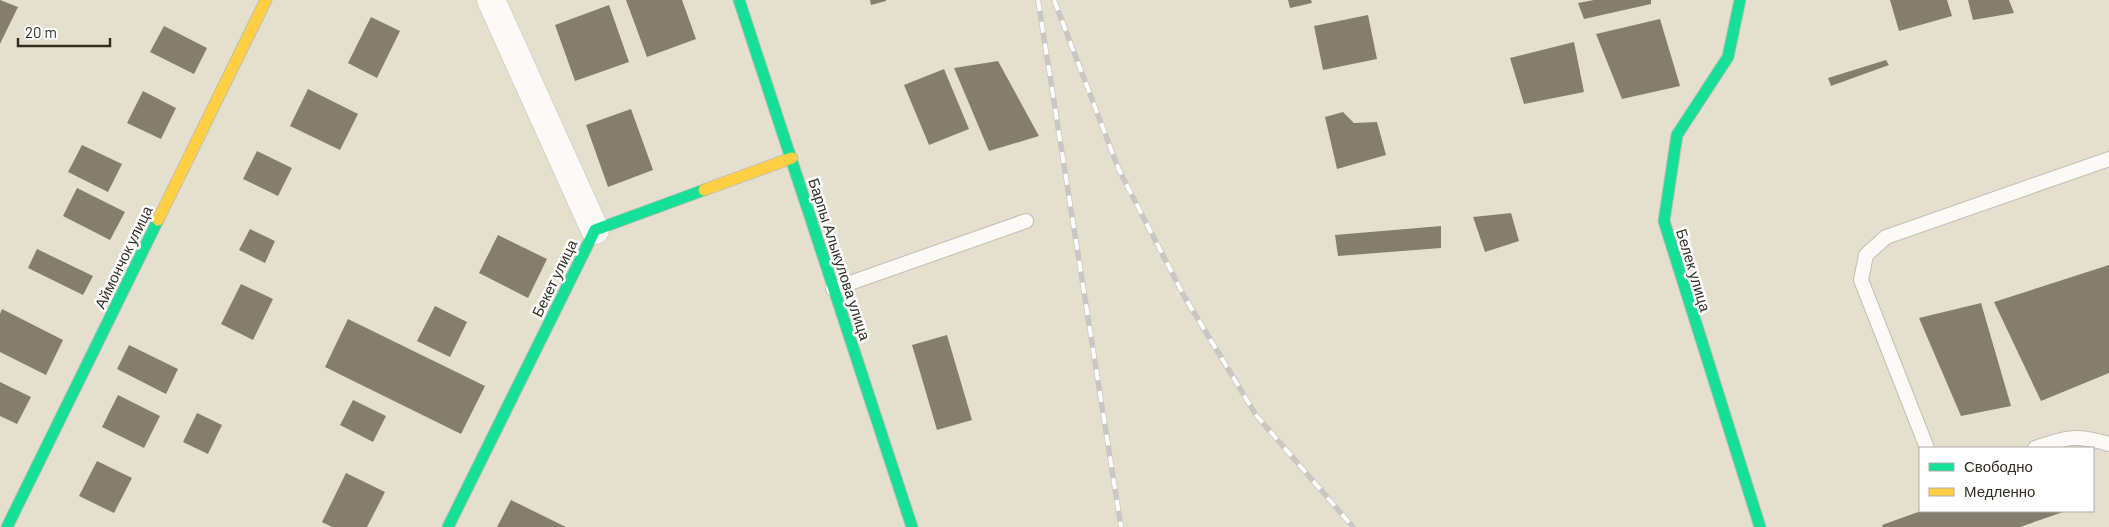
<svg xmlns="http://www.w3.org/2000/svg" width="2109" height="527" font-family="Barlow,sans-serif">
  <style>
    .building { fill: #857e6e }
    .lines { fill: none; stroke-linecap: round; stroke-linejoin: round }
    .lane-casing { stroke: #c2beb0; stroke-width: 16 }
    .street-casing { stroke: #c2beb0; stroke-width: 29 }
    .fast-casing { stroke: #c2beb0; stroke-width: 13 }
    .slow-casing { stroke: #c2beb0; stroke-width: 13 }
    .lane { stroke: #fbfaf8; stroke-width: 14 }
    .street { stroke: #fbfaf8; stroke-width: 28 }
    .fast { stroke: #16e098; stroke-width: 11 }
    .slow { stroke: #ffcf43; stroke-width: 11 }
    .rail-casing { stroke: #c9c7c3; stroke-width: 5.5 }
    .rail { stroke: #fff; stroke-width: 4; stroke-dasharray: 11; stroke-linecap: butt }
    .labels { text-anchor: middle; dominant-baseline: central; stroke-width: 5; stroke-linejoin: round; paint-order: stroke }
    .street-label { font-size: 15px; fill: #322e22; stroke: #fff }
  </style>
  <rect width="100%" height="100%" fill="#e5e0ce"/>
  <path class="building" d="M0 0 18 7 0 44Z
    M626 0H682L696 39 647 57Z
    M870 0H886V1L871 5Z
    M1288 0H1311L1312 3 1290 8Z
    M1594 0H1651V4L1584 19 1578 3Z
    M1890 0H1947L1952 16 1899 31Z
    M1968 0H2009L2014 13 1973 20Z
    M609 5 629 62 575 81 555 25Z
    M1368 15 1377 59 1323 70 1314 26Z
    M371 17 400 31 377 78 348 63Z
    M1660 19 1680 86 1622 99 1596 34Z
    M164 26 207 48 194 74 150 52Z
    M1574 42 1584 92 1524 104 1510 58Z
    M1886 60 1889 65 1831 86 1828 78Z
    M998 61 1039 136 989 151 954 68Z
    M944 69 969 129 929 145 904 85Z
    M308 89 358 114 340 150 290 126Z
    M143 91 176 108 161 139 127 123Z
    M631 109 653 170 608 187 586 125Z
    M1343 112 1354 123 1377 122 1386 155 1337 169 1325 117Z
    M82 145 122 164 108 192 68 172Z
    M257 151 292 168 278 196 243 179Z
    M77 188 125 212 110 240 63 216Z
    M1511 213 1519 241 1485 252 1473 217Z
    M1441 226V248L1338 256 1335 235Z
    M250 229 275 241 265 263 239 250Z
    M498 235 547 259 528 298 479 273Z
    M37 249 93 276 83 295 28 268Z
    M2109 265V373L2041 401 1994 302Z
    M241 284 273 299 253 340 221 324Z
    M1981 303 2011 406 1961 416 1919 318Z
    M435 306 467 322 450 357 417 341Z
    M2 309 63 340 46 375 0 352V314Z
    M348 319 485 386 461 434 325 367Z
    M947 335 972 420 937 430 912 345Z
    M129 345 178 369 166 394 117 369Z
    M0 382 31 397 17 424 0 416Z
    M118 395 160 416 144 448 102 427Z
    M353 400 386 416 373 442 340 425Z
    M197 413 222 425 208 454 183 442Z
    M97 461 132 478 114 513 79 496Z
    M346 473 385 492 367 527H332L322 522Z
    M511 500 566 527H497Z
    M1921 511H2066L2020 527H1883L1882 525Z"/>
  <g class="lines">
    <defs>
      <path id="lane" d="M833 289 1026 221
        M1927 448 1861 280 1866 255 1886 237 2109 159
        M2035 448C2066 437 2077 434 2109 444"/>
      <path id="street" d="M491 0 595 230"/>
      <path id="fast" d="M739 0 912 527
        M1740 0 1728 57 1677 135 1664 221 1760 527
        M7 527 158 220
        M448 527 595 230 704 190"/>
      <path id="slow" d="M704 190 792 158
        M158 220 266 0"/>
    </defs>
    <use href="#lane" class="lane-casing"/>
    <use href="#street" class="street-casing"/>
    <use href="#fast" class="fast-casing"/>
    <use href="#slow" class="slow-casing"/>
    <use href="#lane" class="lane"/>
    <use href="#street" class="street"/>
    <use href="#fast" class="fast"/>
    <use href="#slow" class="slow"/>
    <defs>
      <path id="rail" d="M1038 0 1121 527
        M1054 0 1119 170 1184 296 1256 415 1353 527"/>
    </defs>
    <use href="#rail" class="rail-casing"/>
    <use href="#rail" class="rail"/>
  </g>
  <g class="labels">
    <g class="street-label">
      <text transform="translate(123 257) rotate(-64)">Аймончок улица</text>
      <text transform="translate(840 259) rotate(72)">Барпы Алыкулова улица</text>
      <text transform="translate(1694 270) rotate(73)">Белек улица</text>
      <text transform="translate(554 278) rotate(-64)">Бекет улица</text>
    </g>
  </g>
  <rect x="1919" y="447" width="175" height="65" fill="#ffffff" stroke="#adaba7"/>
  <rect x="1929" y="463" width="25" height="8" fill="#16e098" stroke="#adaba7"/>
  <text x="1964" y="472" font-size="15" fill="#322e22">Свободно</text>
  <rect x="1929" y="488" width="25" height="8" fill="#ffcf43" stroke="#adaba7"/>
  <text x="1964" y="497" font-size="15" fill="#322e22">Медленно</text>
  <path d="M18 38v8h92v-8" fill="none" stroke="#322e22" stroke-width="2.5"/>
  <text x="25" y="38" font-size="15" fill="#322e22" stroke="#ffffff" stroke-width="4" paint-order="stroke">20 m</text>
</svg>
